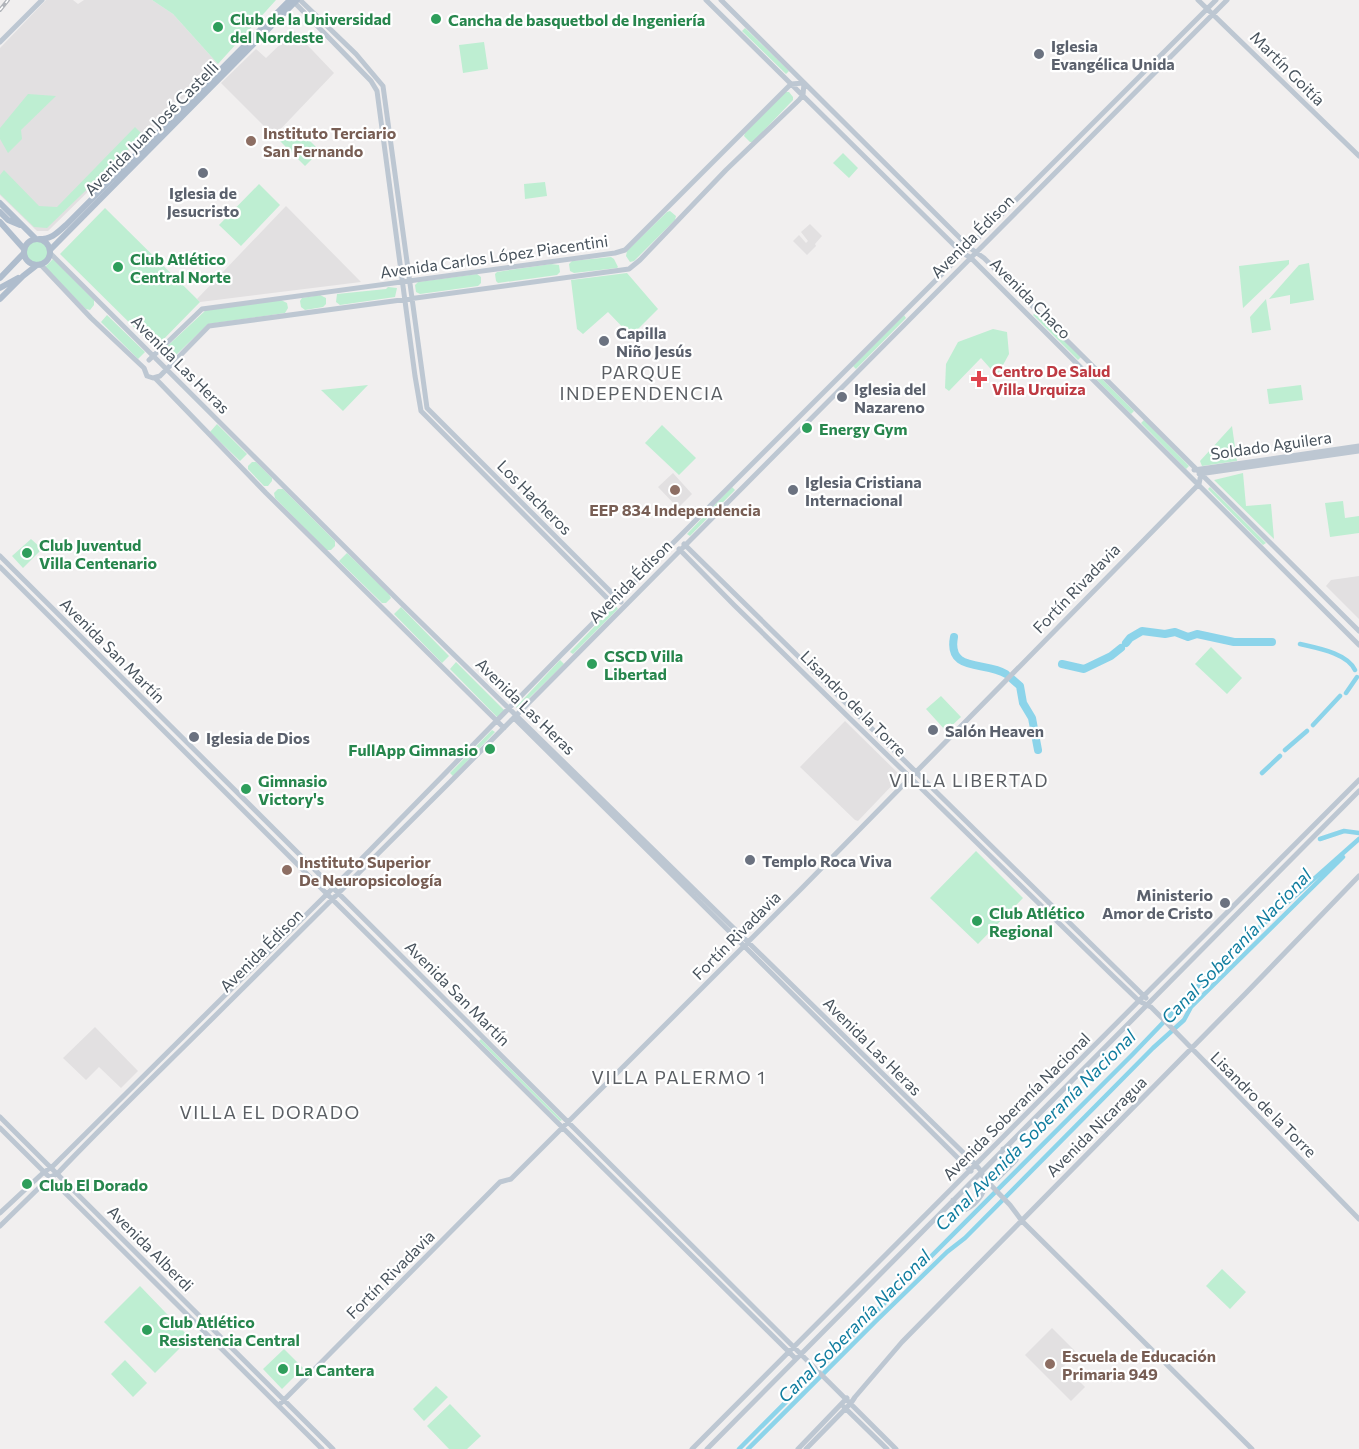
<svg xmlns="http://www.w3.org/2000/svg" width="1359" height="1449" font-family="Commissioner,sans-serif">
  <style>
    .education { fill: #e2e0e1 }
    .green { fill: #beeed2 }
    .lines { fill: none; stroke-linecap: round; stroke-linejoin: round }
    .canal { stroke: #8cd4ea; stroke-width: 4.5 }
    .river { stroke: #8cd4ea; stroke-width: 8 }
    .secondary { stroke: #bdc7d2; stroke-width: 5 }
    .primary { stroke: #afbdcd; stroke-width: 6 }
    .rail-casing { stroke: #b1b4b9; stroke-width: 4 }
    .rail { stroke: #fff; stroke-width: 1.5; stroke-dasharray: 4.5; stroke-linecap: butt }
    .leisure-dot { fill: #2e9e5b; stroke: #fff; stroke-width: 2 }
    .worship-dot { fill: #6b7280; stroke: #fff; stroke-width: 2 }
    .education-dot { fill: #8d6e63; stroke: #fff; stroke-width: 2 }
    .health-dot { fill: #e0444e; stroke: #fff; stroke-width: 2 }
    .labels { text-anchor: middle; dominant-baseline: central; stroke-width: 4.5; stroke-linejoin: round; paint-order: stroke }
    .leisure-label { font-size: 16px; font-weight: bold; fill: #27864d; stroke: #fff; text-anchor: start }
    .worship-label { font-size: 16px; font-weight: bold; fill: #5b616d; stroke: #fff; text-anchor: start }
    .street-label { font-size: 16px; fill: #47525c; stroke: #fff }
    .education-label { font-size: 16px; font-weight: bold; fill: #785e54; stroke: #fff; text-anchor: start }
    .health-label { font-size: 16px; font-weight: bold; fill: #be3a42; stroke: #fff; text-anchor: start }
    .neighbourhood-label { font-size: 18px; letter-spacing: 1.5px; fill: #5b5f64; stroke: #fff }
    .water-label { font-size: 18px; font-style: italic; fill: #107d9f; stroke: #fff }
  </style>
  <rect width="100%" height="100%" fill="#f1efef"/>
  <path class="education" d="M46 0H73L78 4 84 0H152L173 14 218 64 48 231H37L0 195V48Z
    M294 31 334 73 274 136 221 83 256 49 266 58Z
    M286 206 361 282 200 302 197 299Z
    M810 224 822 236 815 244 816 246 807 255 793 241 799 235 806 243 808 241 801 232Z
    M673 473 692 494 678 508 658 487Z
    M1359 576V619L1326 586 1331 580Z
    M845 721 901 776 858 821 855 820 800 767Z
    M95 1027 138 1071 121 1088 99 1067 86 1080 63 1058Z
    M1052 1328 1077 1353 1064 1366 1085 1387 1071 1401 1025 1355Z"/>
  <path class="green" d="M152 0H276L218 64 173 14Z
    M745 28 789 71 786 74 742 31Z
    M484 42 488 69 463 73 459 45Z
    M785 92H789L793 97V100L753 142H750L744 136 745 133Z
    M28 94 56 96 21 130 22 139 8 153 0 139V128Z
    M295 126 320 151 305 166 280 141Z
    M135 127 143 135 47 228 34 227 0 194V175L4 170 39 206 57 207Z
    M843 153 858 168 849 178 833 163Z
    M545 182 547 196 525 199 524 184Z
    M259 184 280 205 241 246 219 225Z
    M105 208 200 302 155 348 60 254Z
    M670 211 676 216 675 220 634 261 630 262 626 256 627 251 667 212Z
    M26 252a11 11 0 1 1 22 0a11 11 0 1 1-22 0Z
    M611 257 614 259 618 267 617 268 574 273 570 271 569 264 572 261Z
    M53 259 94 300V305L90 310 86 309 45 267Z
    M1289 260V264L1243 308 1239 266Z
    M1309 263 1314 300 1290 304V295L1269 299 1299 265Z
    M551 264 559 265 560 272 557 275 498 283 496 281 495 274 497 272Z
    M627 273 658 309 631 336 608 312 583 334 577 329 571 280Z
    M477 274 481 277V283L478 286 420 294 416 292 415 285 418 282Z
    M388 287 397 288 395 297 340 305 336 302 337 294 386 289Z
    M320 295 326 298V304L323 307 305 310 301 307 300 301 302 298Z
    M1266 299 1271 330 1252 333 1250 317Z
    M281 300 287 303 288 308 285 313 208 324 173 358 167 360 163 357 162 351 206 310Z
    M1036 312 1081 357 1078 360 1033 315Z
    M107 315 145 352 138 359 101 322Z
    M904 315 906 318 856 369 853 366Z
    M993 329 1007 332 1009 354 997 376 981 358 949 391 945 388 946 364 958 342Z
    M1089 366 1134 411 1131 414 1086 369Z
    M368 385 343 411 321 390Z
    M1301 385 1303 400 1269 404 1267 389Z
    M1144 420 1189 466 1186 469 1141 423Z
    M217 424 247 454 240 461 210 432Z
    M662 425 696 458 679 475 645 443Z
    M1232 426 1237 461 1202 466 1200 461Z
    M252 462H256L272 478V481L268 486H264L248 469V466Z
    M1243 473 1246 506 1271 504 1274 539 1214 480Z
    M732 487 735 490 690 536 687 534Z
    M1210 487 1266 543 1263 545 1208 489Z
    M278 489H283L335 541V546L331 550H326L275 498 274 493Z
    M1343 501 1345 518 1359 516V533L1330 537 1325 503Z
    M31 539 42 549 23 568 12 556Z
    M347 553 389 594 391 598 386 603H382L339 561Z
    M615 605 618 609 573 654 570 652Z
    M401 607 449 656 442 663 394 614Z
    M1211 647 1242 678 1227 694 1195 664Z
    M560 660 564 664 518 709 516 707Z
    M456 662 505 711 498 718 450 669Z
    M941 696 961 717 946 731 926 709Z
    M492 730 495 732 453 776 450 773Z
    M976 851 1023 898 978 944 930 898Z
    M481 1039 562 1120 560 1121 479 1041Z
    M1222 1269 1246 1292 1230 1309 1206 1286Z
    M140 1286 190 1338 155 1373 104 1322Z
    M284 1349 303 1368 282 1389 263 1369Z
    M125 1360 147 1383 133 1397 111 1374Z
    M436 1386 448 1397 424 1421 413 1409Z
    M450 1404 481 1436 467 1449H449L427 1426Z"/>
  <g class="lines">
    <path class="canal" d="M1300 644C1317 648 1347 653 1355 670
      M1346 693 1357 677
      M1313 725 1340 696
      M1285 750 1307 731
      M1262 773 1280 756
      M1320 839 1344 831 1359 833
      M739 1449 1133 1054 1226 957 1359 839
      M748 1449 876 1321 947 1252 965 1238 1153 1048 1184 1020 1191 1007 1343 857"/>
    <path class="river" d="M954 637C947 673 986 661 1006 674
      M1126 643 1130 638 1142 631 1165 634 1175 632 1188 637 1197 634 1234 642H1272
      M1062 664 1084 669 1111 656 1121 648
      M1012 679 1020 686 1023 703 1032 718 1038 750"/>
    <path class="secondary" d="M300 0 356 54 383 86 427 408 621 602
      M706 0 962 253 970 257 1359 645
      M721 0 970 248 984 258 1359 631
      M1198 0 1359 156
      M294 2 371 81 377 91 415 376 421 411 614 605
      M0 42 42 0
      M50 253 400 602 976 1165 981 1171 983 1177 1010 1205 1022 1221 1252 1449
      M41 265 91 318 144 368 147 376 153 378 160 376 209 326 629 269 640 260 726 170 799 100 803 95 804 83
      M149 360 202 309 615 253 625 250 791 84 804 83
      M155 378 266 493 504 728
      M1194 470 1359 446
      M1199 474 1359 451
      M684 544 1146 998
      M679 549 734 605 1113 976 1139 1001 1151 1007 1162 1018 1359 1219
      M0 556 896 1449
      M0 567 336 903 795 1358
      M514 718 971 1171
      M0 1117 333 1449
      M0 1128 322 1449
      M953 1200 957 1210 961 1211C974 1208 985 1194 986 1181L997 1179 1016 1160C1018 1151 1012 1147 1003 1149
      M0 1213 44 1172 52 1167 328 893 562 654 1216 0
      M0 1226 50 1177 57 1174C111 1117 168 1063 224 1007 299 933 374 858 449 783L1227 0
      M279 1405 500 1182 511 1179 802 888 1199 484 1201 474
      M844 1407 887 1449
      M692 1449 1359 780
      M707 1449 1359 791
      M798 1449 847 1398
      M806 1449 851 1403 855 1397 902 1342 1246 993 1359 876"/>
    <path class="primary" d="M0 203 36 239
      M0 212 8 220 20 225
      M0 222 24 249
      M24 252a13 13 0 1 1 26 0a13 13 0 1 1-26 0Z
      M39 239C52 239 57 233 66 225L290 0
      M50 250 297 0
      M0 278 24 253
      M0 288 18 278
      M0 299 23 276 37 265"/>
    <defs>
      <path id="rail" d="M0 10 8 0"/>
    </defs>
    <use href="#rail" class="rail-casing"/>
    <use href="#rail" class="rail"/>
  </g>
  <g class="leisure-dot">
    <circle cx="436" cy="19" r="6"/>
    <circle cx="218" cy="27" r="6"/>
    <circle cx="118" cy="267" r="6"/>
    <circle cx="807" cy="428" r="6"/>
    <circle cx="27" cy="553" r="6"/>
    <circle cx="592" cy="664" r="6"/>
    <circle cx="490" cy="749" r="6"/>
    <circle cx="246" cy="789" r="6"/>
    <circle cx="977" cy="921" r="6"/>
    <circle cx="27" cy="1184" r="6"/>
    <circle cx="147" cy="1330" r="6"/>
    <circle cx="283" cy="1369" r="6"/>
  </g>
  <g class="worship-dot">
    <circle cx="1039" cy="54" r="6"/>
    <circle cx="203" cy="173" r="6"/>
    <circle cx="604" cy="341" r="6"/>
    <circle cx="842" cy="397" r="6"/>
    <circle cx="793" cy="490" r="6"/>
    <circle cx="933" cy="730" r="6"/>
    <circle cx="194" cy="737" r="6"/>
    <circle cx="750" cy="860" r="6"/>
    <circle cx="1225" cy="903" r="6"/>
  </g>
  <g class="education-dot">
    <circle cx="251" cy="141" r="6"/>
    <circle cx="675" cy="490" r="6"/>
    <circle cx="287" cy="870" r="6"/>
    <circle cx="1050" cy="1364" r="6"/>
  </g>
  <path class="health-dot" d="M976 370h6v6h6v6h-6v6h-6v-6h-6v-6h6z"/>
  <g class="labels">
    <g class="leisure-label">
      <text x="230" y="18">Club de la Universidad<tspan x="230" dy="18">del Nordeste</tspan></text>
      <text x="448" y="19">Cancha de basquetbol de Ingeniería</text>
      <text x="130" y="258">Club Atlético<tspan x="130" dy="18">Central Norte</tspan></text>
      <text x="819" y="428">Energy Gym</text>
      <text x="39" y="544">Club Juventud<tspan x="39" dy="18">Villa Centenario</tspan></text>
      <text x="604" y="655">CSCD Villa<tspan x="604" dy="18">Libertad</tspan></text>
      <text x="478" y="749" text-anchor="end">FullApp Gimnasio</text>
      <text x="258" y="780">Gimnasio<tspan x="258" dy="18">Victory's</tspan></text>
      <text x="989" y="912">Club Atlético<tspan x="989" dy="18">Regional</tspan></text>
      <text x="39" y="1184">Club El Dorado</text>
      <text x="159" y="1321">Club Atlético<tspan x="159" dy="18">Resistencia Central</tspan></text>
      <text x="295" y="1369">La Cantera</text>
    </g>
    <g class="worship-label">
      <text x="1051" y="45">Iglesia<tspan x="1051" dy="18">Evangélica Unida</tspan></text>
      <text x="203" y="192" text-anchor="middle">Iglesia de<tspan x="203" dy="18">Jesucristo</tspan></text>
      <text x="616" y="332">Capilla<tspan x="616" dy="18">Niño Jesús</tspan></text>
      <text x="854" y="388">Iglesia del<tspan x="854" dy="18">Nazareno</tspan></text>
      <text x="805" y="481">Iglesia Cristiana<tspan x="805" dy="18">Internacional</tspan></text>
      <text x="945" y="730">Salón Heaven</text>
      <text x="206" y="737">Iglesia de Dios</text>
      <text x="762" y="860">Templo Roca Viva</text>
      <text x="1213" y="894" text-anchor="end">Ministerio<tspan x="1213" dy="18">Amor de Cristo</tspan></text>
    </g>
    <g class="street-label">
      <text transform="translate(1288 68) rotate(45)">Martín Goitía</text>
      <text transform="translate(151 128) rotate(-45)">Avenida Juan José Castelli</text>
      <text transform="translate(972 236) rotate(-45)">Avenida Édison</text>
      <text transform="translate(494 256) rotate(-8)">Avenida Carlos López Piacentini</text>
      <text transform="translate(1031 298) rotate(45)">Avenida Chaco</text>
      <text transform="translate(181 364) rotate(45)">Avenida Las Heras</text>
      <text transform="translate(1271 445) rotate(-8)">Soldado Aguilera</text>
      <text transform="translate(535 497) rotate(45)">Los Hacheros</text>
      <text transform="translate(630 581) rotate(-45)">Avenida Édison</text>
      <text transform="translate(1076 588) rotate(-46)">Fortín Rivadavia</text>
      <text transform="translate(113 650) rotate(45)">Avenida San Martín</text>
      <text transform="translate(854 703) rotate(45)">Lisandro de la Torre</text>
      <text transform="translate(526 706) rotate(44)">Avenida Las Heras</text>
      <text transform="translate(736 935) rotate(-45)">Fortín Rivadavia</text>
      <text transform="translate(261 950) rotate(-45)">Avenida Édison</text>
      <text transform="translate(458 993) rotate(45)">Avenida San Martín</text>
      <text transform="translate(873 1046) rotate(45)">Avenida Las Heras</text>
      <text transform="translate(1264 1104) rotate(45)">Lisandro de la Torre</text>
      <text transform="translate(1016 1106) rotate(-45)">Avenida Soberanía Nacional</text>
      <text transform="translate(1096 1126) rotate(-45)">Avenida Nicaragua</text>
      <text transform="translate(151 1248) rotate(45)">Avenida Alberdi</text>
      <text transform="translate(390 1274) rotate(-45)">Fortín Rivadavia</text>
    </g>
    <g class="education-label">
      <text x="263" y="132">Instituto Terciario<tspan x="263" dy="18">San Fernando</tspan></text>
      <text x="675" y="509" text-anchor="middle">EEP 834 Independencia</text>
      <text x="299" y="861">Instituto Superior<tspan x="299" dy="18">De Neuropsicología</tspan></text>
      <text x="1062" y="1355">Escuela de Educación<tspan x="1062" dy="18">Primaria 949</tspan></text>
    </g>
    <g class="health-label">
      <text x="992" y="370">Centro De Salud<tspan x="992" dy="18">Villa Urquiza</tspan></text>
    </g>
    <g class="neighbourhood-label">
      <text x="642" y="372">PARQUE<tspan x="642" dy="21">INDEPENDENCIA</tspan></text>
      <text x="969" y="780">VILLA LIBERTAD</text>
      <text x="679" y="1077">VILLA PALERMO 1</text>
      <text x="270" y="1112">VILLA EL DORADO</text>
    </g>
    <g class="water-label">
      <text transform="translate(1236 946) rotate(-46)">Canal Soberanía Nacional</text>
      <text transform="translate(1035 1130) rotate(-45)">Canal Avenida Soberanía Nacional</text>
      <text transform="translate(854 1326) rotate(-45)">Canal Soberanía Nacional</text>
    </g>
  </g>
</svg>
